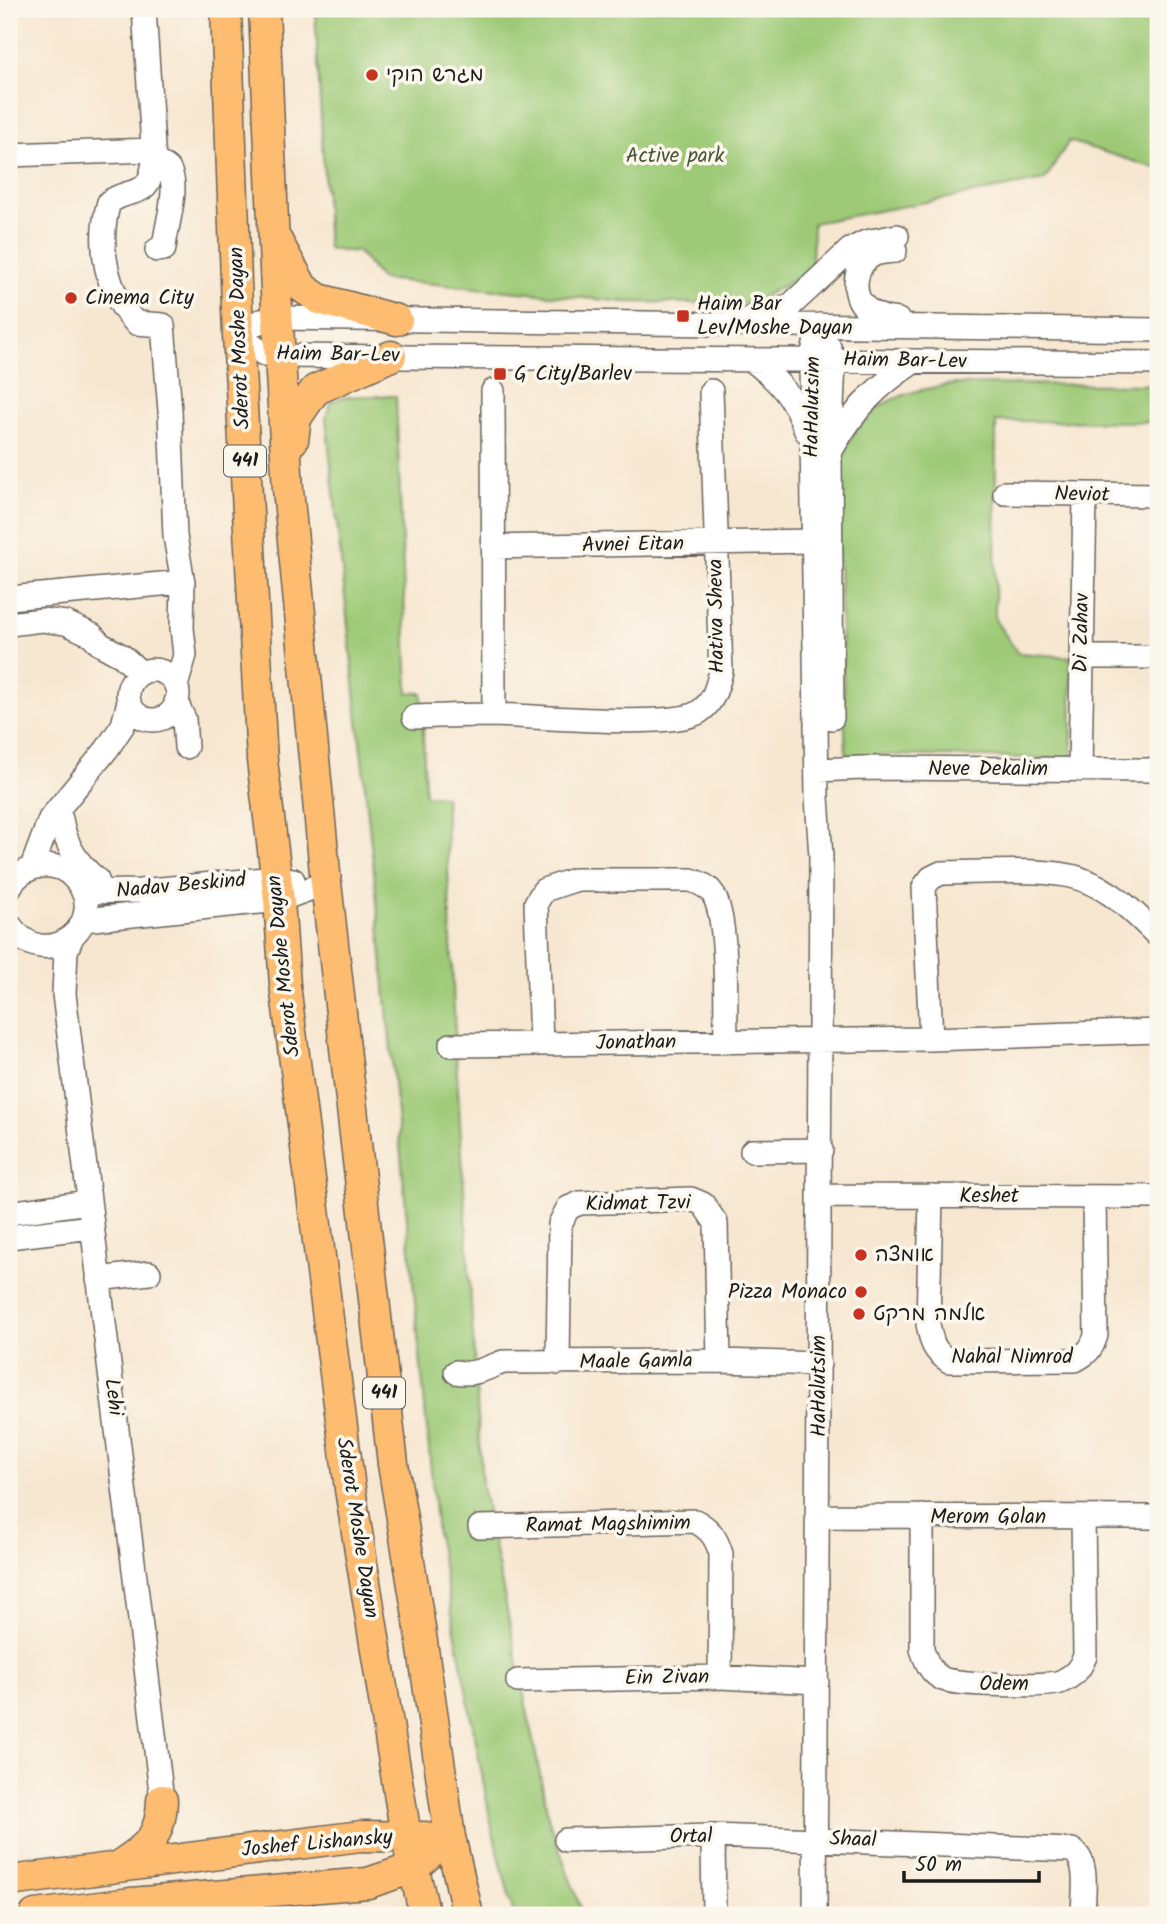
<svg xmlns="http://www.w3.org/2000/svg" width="1167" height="1924" font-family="Kalam,'Playpen Sans Hebrew',sans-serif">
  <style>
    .park { fill: #9eca77; stroke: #5d734a; stroke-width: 2 }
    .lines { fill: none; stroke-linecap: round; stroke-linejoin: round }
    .minor-casing { stroke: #69635b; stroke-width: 26 }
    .major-casing { stroke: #69635b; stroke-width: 33 }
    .minor { stroke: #fff; stroke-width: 23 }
    .major { stroke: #fdbc70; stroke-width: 30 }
    .poi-dot { fill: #c8321e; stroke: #fbf7ec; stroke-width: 2.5 }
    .labels { text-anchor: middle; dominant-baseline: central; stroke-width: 7; stroke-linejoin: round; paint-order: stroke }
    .shield { fill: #fbf7ec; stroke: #5f5e5a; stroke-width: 2 }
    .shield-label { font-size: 19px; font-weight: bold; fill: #1c1c1c }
    .poi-label { font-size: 21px; fill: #1c1c1c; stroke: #fbf7ec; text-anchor: start }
    .park-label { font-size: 21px; fill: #4a593c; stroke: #fbf7ec }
    .street-label { font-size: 21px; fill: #1c1c1c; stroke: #fbf7ec }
  </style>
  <rect width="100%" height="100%" fill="#fbf7ec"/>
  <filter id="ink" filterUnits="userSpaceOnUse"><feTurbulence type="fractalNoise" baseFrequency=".0143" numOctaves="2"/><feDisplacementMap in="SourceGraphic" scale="14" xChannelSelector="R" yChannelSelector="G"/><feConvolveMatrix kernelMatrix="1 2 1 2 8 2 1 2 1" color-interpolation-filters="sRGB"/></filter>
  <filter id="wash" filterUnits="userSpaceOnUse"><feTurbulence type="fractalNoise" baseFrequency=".00686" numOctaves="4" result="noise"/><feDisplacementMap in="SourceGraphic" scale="28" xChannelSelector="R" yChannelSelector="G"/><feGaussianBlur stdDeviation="1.57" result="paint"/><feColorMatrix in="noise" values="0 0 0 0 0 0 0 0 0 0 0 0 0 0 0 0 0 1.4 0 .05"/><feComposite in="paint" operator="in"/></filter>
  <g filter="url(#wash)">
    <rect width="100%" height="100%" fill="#f7e7d1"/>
    <path class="park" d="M315 9H1158V169L1069 141 1045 180 813 223 812 270 750 304 626 302 381 279 358 252 328 249Z
      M954 384 1158 385V422L996 421 995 620 1018 653 1071 657 1072 759 846 754 836 495C845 415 878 395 954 384Z
      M364 396H396L408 693H422L425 795 445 796 456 1057 482 1485 549 1820 583 1915H514L492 1828 437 1534 374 872 326 418 331 402 344 397Z"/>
  </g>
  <g filter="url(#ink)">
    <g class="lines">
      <defs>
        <path id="minor" d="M144 9 154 162C148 201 134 185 109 202 97 242 105 293 136 323L163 325 170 411 175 536 183 582 182 628 185 655 176 686
          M9 155 153 150
          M154 162C159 164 166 165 169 170 180 188 165 228 164 249L157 250
          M895 251C888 252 879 252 873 255 854 264 850 295 866 308 875 316 887 319 898 320
          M751 318 791 305 850 250 866 242 897 236
          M1158 330 278 318 260 321 238 335 264 354 281 356 1158 363
          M829 347 834 361 830 453 832 718
          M752 360C779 381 795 398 806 431
          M493 391 494 715
          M833 447C856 407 877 386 915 361
          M1005 493 1158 495
          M493 547 814 541
          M9 598 183 582
          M9 624 42 620 66 623 92 635 100 644 122 656 141 673
          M1082 657H1158
          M128 695a25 25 0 1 1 50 0a25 25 0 1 1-50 0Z
          M176 702 184 719 186 747
          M414 717C441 716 468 715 495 715 533 716 674 729 699 712 714 702 717 687 721 671L711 391
          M818 770 862 768 1158 770
          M1080 770 1085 496
          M61 819C66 846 76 862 97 880
          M32 867 50 819 107 749 123 725 129 701
          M9 889C15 876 28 867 43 866 54 865 65 869 73 877 115 918 47 980 9 924
          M83 892 140 891 274 878 293 880
          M84 920 279 900 326 883
          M72 937 66 951 64 994 162 1800
          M931 1039 924 887 931 878 941 873C979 873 1047 867 1081 879 1111 889 1136 914 1158 936
          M541 1044 536 903 544 890 574 880H691C700 883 708 886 713 894 729 920 725 1008 726 1041
          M451 1045 931 1039 1158 1031
          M752 1151 821 1150
          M820 1196 1158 1197
          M931 1196 928 1324C932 1342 932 1350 949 1361L1075 1360C1087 1354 1092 1349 1096 1335L1094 1197
          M9 1213 88 1202
          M9 1237 92 1227
          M98 1279 149 1273
          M558 1363 560 1224 568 1208 580 1203 691 1199 703 1204 716 1223 719 1361
          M456 1372C473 1376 487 1368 503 1362L719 1361 819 1364
          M818 1516 1158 1517
          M922 1516V1649C926 1661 930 1673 943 1679 955 1685 1049 1687 1060 1682 1074 1676 1080 1669 1085 1656L1083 1517
          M480 1527 695 1521C710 1529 716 1537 721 1554L720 1677
          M518 1681 720 1677 817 1682
          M713 1836 714 1915
          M566 1840 713 1836 1072 1850C1090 1861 1083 1895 1083 1915
          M815 1915 821 857 817 797 811 360 820 325"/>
        <path id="major" d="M226 9 238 335 262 760 279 900 285 985 350 1489 406 1836 425 1915
          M264 9 276 292 288 489 326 883 393 1464 420 1628 450 1837 468 1915
          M277 241 303 288 319 299 397 320
          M293 440 296 418 315 390 391 356
          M120 1865C149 1846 161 1836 162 1800
          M9 1881 361 1836 425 1837
          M35 1915 131 1903 368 1883 413 1868 428 1855"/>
      </defs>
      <use href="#minor" class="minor-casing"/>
      <use href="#major" class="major-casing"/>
      <use href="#minor" class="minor"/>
      <use href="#major" class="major"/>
    </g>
  </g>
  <g class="poi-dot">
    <circle cx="372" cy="75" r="7"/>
    <circle cx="71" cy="298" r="7"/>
    <rect x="676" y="309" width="14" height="14" rx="3.5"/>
    <rect x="493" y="367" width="14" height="14" rx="3.5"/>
    <circle cx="861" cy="1255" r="7"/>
    <circle cx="861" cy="1292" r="7"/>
    <circle cx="859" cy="1314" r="7"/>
  </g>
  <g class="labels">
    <g class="shield">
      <rect x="224" y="445.5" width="42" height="31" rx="5"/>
      <rect x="363" y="1377.5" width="42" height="31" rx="5"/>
    </g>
    <g class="shield-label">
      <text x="245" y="461">441</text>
      <text x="384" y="1393">441</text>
    </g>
    <g class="poi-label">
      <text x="386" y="75">מגרש הוקי</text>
      <text x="85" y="298">Cinema City</text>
      <text x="697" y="304">Haim Bar<tspan x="697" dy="24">Lev/Moshe Dayan</tspan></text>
      <text x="514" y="374">G City/Barlev</text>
      <text x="875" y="1255">אומצה</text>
      <text x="847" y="1292" text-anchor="end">Pizza Monaco</text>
      <text x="873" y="1314">אלמה מרקט</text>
    </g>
    <g class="park-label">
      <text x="675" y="156">Active park</text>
    </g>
    <g class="street-label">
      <text transform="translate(240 338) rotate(-92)">Sderot Moshe Dayan</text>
      <text transform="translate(338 355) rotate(1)">Haim Bar-Lev</text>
      <text transform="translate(905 361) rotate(1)">Haim Bar-Lev</text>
      <text transform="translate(813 407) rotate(-89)">HaHalutsim</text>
      <text transform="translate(1082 495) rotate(1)">Neviot</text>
      <text transform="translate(633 545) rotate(-1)">Avnei Eitan</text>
      <text transform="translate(717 616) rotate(-91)">Hativa Sheva</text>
      <text transform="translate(1082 633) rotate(-89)">Di Zahav</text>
      <text x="988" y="769">Neve Dekalim</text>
      <text transform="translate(181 886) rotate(-5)">Nadav Beskind</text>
      <text transform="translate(284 966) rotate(-96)">Sderot Moshe Dayan</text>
      <text transform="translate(636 1043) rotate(-1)">Jonathan</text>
      <text x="989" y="1196">Keshet</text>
      <text transform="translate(638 1204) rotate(-1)">Kidmat Tzvi</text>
      <text x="1012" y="1357">Nahal Nimrod</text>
      <text transform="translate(636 1362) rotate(-1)">Maale Gamla</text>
      <text transform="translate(819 1386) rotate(-90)">HaHalutsim</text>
      <text transform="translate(113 1397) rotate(83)">Lehi</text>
      <text x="988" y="1517">Merom Golan</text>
      <text transform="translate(608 1525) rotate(-1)">Ramat Magshimim</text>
      <text transform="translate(357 1528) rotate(81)">Sderot Moshe Dayan</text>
      <text transform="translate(667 1678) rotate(-1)">Ein Zivan</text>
      <text x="1004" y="1684">Odem</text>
      <text transform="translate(691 1837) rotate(-1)">Ortal</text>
      <text transform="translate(853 1840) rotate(2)">Shaal</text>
      <text transform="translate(317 1844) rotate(-5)">Joshef Lishansky</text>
    </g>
  </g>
  <rect width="1167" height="1924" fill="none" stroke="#fbf7ec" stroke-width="35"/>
  <path d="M904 1871v10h135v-10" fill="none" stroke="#1c1c1c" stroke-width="3.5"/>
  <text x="915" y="1871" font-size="21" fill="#1c1c1c" stroke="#fbf7ec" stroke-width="5" paint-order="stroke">50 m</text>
</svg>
